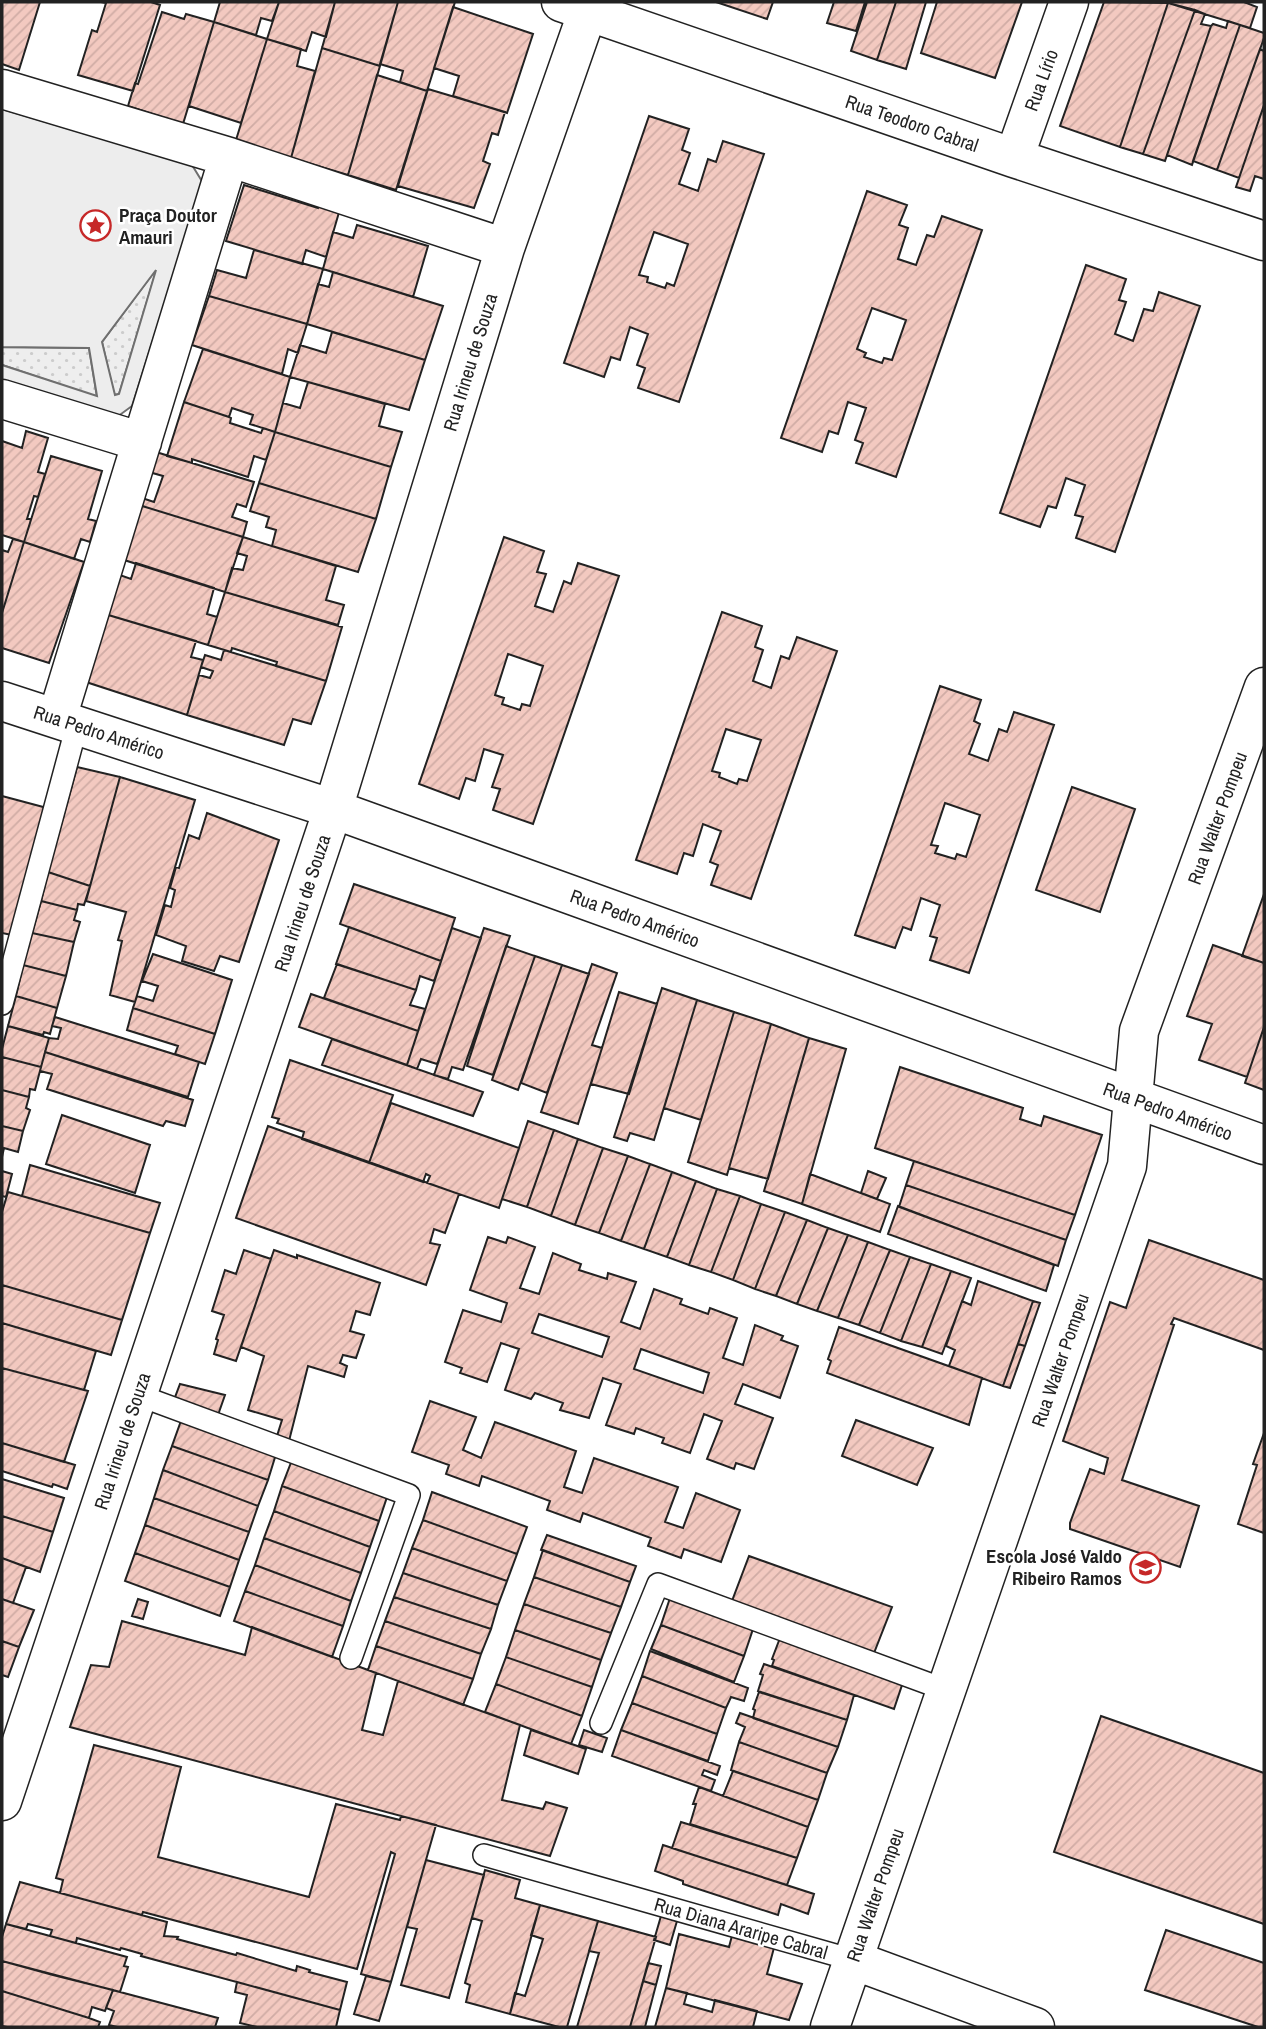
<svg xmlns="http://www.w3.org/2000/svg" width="1266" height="2029" font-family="'Archivo Narrow',sans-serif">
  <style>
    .garden { fill: url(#garden-dots); stroke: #6f6f6f; stroke-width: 2 }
    .parking { fill: #ededed; stroke: #6f6f6f; stroke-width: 2; fill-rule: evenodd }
    .building { fill: url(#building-hatch); stroke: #222; stroke-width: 2; fill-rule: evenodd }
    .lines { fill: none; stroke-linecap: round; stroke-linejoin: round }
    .lane-casing { stroke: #222; stroke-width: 24 }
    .street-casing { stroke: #222; stroke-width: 41 }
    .lane { stroke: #fff; stroke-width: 21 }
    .street { stroke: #fff; stroke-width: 38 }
    .labels { text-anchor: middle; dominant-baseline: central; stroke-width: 5; stroke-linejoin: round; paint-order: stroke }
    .street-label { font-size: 19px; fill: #222; stroke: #fff }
    .poi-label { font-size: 19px; font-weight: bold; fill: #222; stroke: #fff; text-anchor: start }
  </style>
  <defs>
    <pattern id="garden-dots" width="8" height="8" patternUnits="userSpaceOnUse" patternTransform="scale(1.75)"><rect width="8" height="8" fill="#eee"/><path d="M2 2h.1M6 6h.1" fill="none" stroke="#ccc" stroke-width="1.8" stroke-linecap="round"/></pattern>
    <pattern id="building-hatch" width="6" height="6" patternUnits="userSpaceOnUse" patternTransform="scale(1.75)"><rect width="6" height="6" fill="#f3c9c0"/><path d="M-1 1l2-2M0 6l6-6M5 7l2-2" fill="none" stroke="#d0aca5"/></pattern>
  </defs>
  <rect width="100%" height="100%" fill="#fff"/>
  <path class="garden" d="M157 268 119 394 114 395 102 342Z
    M2 347 89 348 97 397 2 365Z"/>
  <path class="parking" d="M2 109 192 165 203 183 132 406 117 417 2 381V365L97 396 89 348 2 347ZM156 270 119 394 115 395 102 342Z"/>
  <path class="building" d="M2 2H40L19 70 2 64Z
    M101 2H151L160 5 133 91 78 75 92 30 97 32 106 3Z
    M220 2H279L272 21 261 18 256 35 214 22Z
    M279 2H335L326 37 312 32 306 51 267 39Z
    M335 2H398L380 66 322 48Z
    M398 2H455L427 91 400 82 403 71 380 64Z
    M716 2H773L767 19Z
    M834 2H865L856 31 827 23Z
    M867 2H896L877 60 851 51Z
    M896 2H926L906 69 877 60Z
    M937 2H1022L995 78 921 53Z
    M1104 2 1168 3 1120 147 1060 126Z
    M1165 2H1244L1257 7 1250 28Z
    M1168 3 1195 10 1143 154 1120 147Z
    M453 7 533 34 507 113 453 96 459 76 434 68Z
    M1195 10 1205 14 1201 24 1211 26 1165 161 1143 154Z
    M162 12 184 19 186 14 214 22 183 124 128 106 135 83 138 84Z
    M1228 21 1240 25 1192 165 1167 155 1211 26 1213 24 1226 28Z
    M214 22 267 39 241 123 189 106Z
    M1240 25 1264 33V38L1217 170 1193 161Z
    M267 39 301 49 297 66 315 71 291 158 236 140Z
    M322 48 380 66 348 175 291 158Z
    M1260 49 1264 51V105L1239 178 1217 170Z
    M377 75 427 91 396 190 348 175Z
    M428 89 505 112 498 135 492 133 483 161 490 164 474 208 398 186Z
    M1264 105V179L1255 176 1250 191 1236 187Z
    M649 116 689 129 682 150 690 153 679 184 698 191 708 159 716 162 723 141 764 154 679 402 638 388 645 368 637 365 648 334 630 327 620 360 611 357 604 377 564 363ZM654 232 688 244 674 286 667 283 665 288 647 282 648 277 639 275Z
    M244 185 318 208 320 202 340 209 326 257 306 250 302 264 226 241Z
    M867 191 907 205 899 225 908 228 898 259 916 265 927 235 934 237 942 216 982 230 896 477 856 463 863 443 855 440 866 408 848 402 838 434 829 431 822 452 781 438ZM872 308 906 320 892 360 884 358 882 363 864 357 866 353 857 349Z
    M357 225 428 246 413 297 323 269 333 232 353 238Z
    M254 250 323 269 307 324 209 296 217 270 246 278Z
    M1086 265 1126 279 1119 300 1126 302 1115 334 1133 341 1144 309 1153 311 1159 292 1200 306 1115 552 1076 538 1083 517 1075 515 1085 485 1066 478 1056 508 1048 506 1040 527 1000 513Z
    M333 272 443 306 425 360 307 324 318 284 329 287Z
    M209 296 307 324 298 353 288 349 282 374 192 345Z
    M332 332 425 360 409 410 290 377 300 345 326 353Z
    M203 349 290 377 275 432 250 424 253 415 232 408 229 417 184 402Z
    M308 382 385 404 379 426 402 432 391 467 275 432 283 403 300 408Z
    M184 402 229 417 231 418 230 423 261 433 263 428 275 432 266 460 254 456 248 477 192 459V463L167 456Z
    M26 431 48 438 38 472 45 474 38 497 34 496 27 519H31L30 523 24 542 2 535V441L22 448Z
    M275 432 391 467 376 519 259 483Z
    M156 452 254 482 246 507 237 504 232 517 247 522 243 537 139 505 142 498 154 502 163 476 149 472Z
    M51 456 102 471 88 519 96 521 90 542 81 539 74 559 24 542Z
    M259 483 376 519 358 572 272 546 276 530 266 527 269 517 250 511Z
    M139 505 243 537 225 592 121 559Z
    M243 537 336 566 326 600 344 605 338 625 225 592 232 568 243 570 247 556 237 553Z
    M504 537 544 551 537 572 546 574 535 606 553 612 564 581 571 584 578 563 619 576 533 824 493 810 500 789 492 787 503 755 484 749 475 781 466 778 459 799 419 784ZM508 654 543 666 530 706 522 704 520 710 502 704 504 698 495 695Z
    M13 539 24 542 2 613V550L8 552Z
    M24 542 84 562 49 663 2 648V613Z
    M136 563 214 588 207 614 217 617 208 645 105 614 117 574 131 579Z
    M225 592 342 627 326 681 276 666 277 662 232 648 231 652 208 645Z
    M722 612 762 626 755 647 763 650 753 681 771 688 781 656 789 659 797 637 837 651 751 899 711 885 718 865 710 862 721 831 703 824 693 856 684 853 677 874 636 860ZM726 729 761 740 747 781 739 779 737 784 719 777 720 773 712 771Z
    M105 614 196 641 191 657 203 660 187 715 83 681Z
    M224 650 326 681 311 724 293 719 284 745 187 715 199 675 210 678 213 671 201 667 205 655 221 660Z
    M940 686 981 700 974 721 980 724 969 754 988 761 999 729 1007 732 1014 712 1054 725 969 973 930 960 937 938 930 936 940 905 921 898 911 930 903 927 895 948 855 935ZM945 803 980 815 966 857 957 854 955 859 935 853 938 846 931 845Z
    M77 767 120 777 90 886 48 872Z
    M120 777 195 800 135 1002 110 995 122 941 118 940 126 912 86 901Z
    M1072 787 1135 809 1100 912 1036 890Z
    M2 796 47 808 12 935 2 933Z
    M207 813 279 840 239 962 220 956 214 971 182 961 186 946 156 935 165 905 171 907 175 890 170 888 176 867 179 868 189 835 199 839Z
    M48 872 90 886 84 905 78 904 77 910 41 901Z
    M354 884 455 918 441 961 340 924Z
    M1264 894V963L1242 956Z
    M41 901 77 910 74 920 80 922 74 942 32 933Z
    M349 927 441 961 434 981 420 976 416 990 336 964Z
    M452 928 481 938 438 1062 437 1064 421 1059 417 1069 407 1065Z
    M484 928 510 936 463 1070 452 1067 448 1079 434 1075Z
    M32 933 74 942 66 976 23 965Z
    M1213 945 1264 963V1027L1247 1077 1199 1060 1212 1024 1187 1016Z
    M506 946 535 956 493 1075 467 1066Z
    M153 954 232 980 215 1034 133 1008 137 996 153 1001 158 986 142 981Z
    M535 956 562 965 518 1090 492 1080Z
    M337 964 416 990 410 1005 425 1009 418 1031 324 998Z
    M592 964 617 973 592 1045 602 1048 578 1124 541 1112Z
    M23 965 66 976 57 1008 16 996Z
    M562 965 589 974 547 1093 521 1083Z
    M662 988 697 1000 654 1140 630 1133 627 1141 614 1137Z
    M619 992 657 1004 629 1094 591 1084Z
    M311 994 418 1031 407 1065 299 1027Z
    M16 996 57 1008 50 1034 44 1032 43 1035 8 1026Z
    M697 1000 734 1012 701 1120 664 1108Z
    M133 1008 215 1034 205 1064 175 1054 178 1046 127 1030Z
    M734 1012 771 1024 727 1175 688 1162Z
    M55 1017 199 1062 188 1097 45 1052 49 1038 58 1039 61 1028 52 1026Z
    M771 1024 809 1038 768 1179 729 1168Z
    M8 1026 49 1038 41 1067 2 1057V1049Z
    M1264 1027V1090L1245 1083Z
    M809 1038 846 1049 802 1204 764 1191Z
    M332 1039 483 1092 473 1116 322 1065Z
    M45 1052 193 1100 185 1126 166 1121 163 1126 47 1089 52 1074 40 1071Z
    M2 1057 41 1067 35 1090 30 1089 29 1097 2 1090Z
    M290 1060 393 1095 369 1163 302 1139 304 1132 277 1123 279 1119 272 1117Z
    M900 1067 1023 1108 1020 1119 1041 1126 1044 1116 1102 1135 1075 1215 875 1148Z
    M2 1090 29 1097 26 1108 30 1110 23 1131 2 1126Z
    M391 1103 519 1148 499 1208 427 1183 430 1176 426 1174 423 1182 369 1163Z
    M62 1115 150 1145 135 1193 46 1164Z
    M528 1121 554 1130 527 1207 502 1199Z
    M2 1126 23 1131 18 1152 4 1148 2 1157Z
    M268 1126 459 1194 445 1233 434 1229 430 1243 440 1245 426 1285 236 1218Z
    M554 1130 578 1139 551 1216 527 1207Z
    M578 1139 603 1148 575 1225 551 1216Z
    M603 1148 628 1156 599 1233 575 1225Z
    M628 1156 650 1164 621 1241 599 1233Z
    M914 1161 1075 1215 1066 1240 906 1185Z
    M650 1164 672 1172 644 1249 621 1241Z
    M30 1165 160 1203 150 1233 22 1196Z
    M2 1171 12 1174 6 1197 2 1196Z
    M868 1171 886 1178 877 1199 861 1193Z
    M672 1172 696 1181 667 1257 644 1249Z
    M810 1174 890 1204 880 1232 802 1204Z
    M696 1181 717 1189 689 1265 667 1257Z
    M906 1185 1066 1240 1058 1266 899 1207Z
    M717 1189 740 1196 711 1272 689 1265Z
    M8 1192 150 1233 122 1320 2 1285V1212Z
    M740 1196 761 1204 733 1280 711 1272Z
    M761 1204 785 1212 755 1289 733 1280Z
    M898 1206 1054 1265 1046 1291 888 1234Z
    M785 1212 807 1220 776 1296 755 1289Z
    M807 1220 828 1228 797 1304 776 1296Z
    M828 1228 848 1235 817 1311 797 1304Z
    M848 1235 868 1242 838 1318 817 1311Z
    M488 1237 506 1243 508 1237 535 1247 520 1288 539 1294 553 1253 581 1264 579 1270 607 1279 608 1273 636 1282 621 1322 640 1329 654 1289 682 1299 680 1304 708 1314 710 1308 737 1318 723 1358 743 1365 755 1325 783 1336 781 1340 798 1346 780 1398 743 1384 735 1404 773 1418 754 1469 736 1463 734 1469 707 1459 722 1421 704 1414 690 1453 662 1443 664 1438 636 1428 634 1434 606 1425 621 1384 603 1378 589 1418 560 1410 563 1403 535 1393 531 1399 505 1390 519 1349 501 1343 487 1382 460 1373 462 1368 445 1362 463 1310 501 1322 507 1303 470 1290ZM539 1314 609 1337 602 1357 532 1333ZM641 1349 709 1373 703 1393 634 1369Z
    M1149 1240 1264 1280V1350L1174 1318 1171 1324 1174 1325 1122 1480 1199 1506 1180 1567 1070 1529V1523L1090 1469 1104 1474 1108 1458 1063 1441 1110 1302 1126 1308Z
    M868 1242 890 1250 859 1325 838 1318Z
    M244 1250 271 1259 236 1361 214 1354 218 1340 216 1339 224 1315 212 1311 225 1270 236 1274Z
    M274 1250 297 1258V1255L380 1283 370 1315 356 1311 350 1331 364 1335 356 1358 343 1355 340 1363 347 1366 344 1377 308 1366 289 1441 277 1436 282 1420 248 1410 264 1356 241 1347Z
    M890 1250 910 1257 880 1333 859 1325Z
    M910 1257 931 1264 901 1341 880 1333Z
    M931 1264 951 1271 922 1347 901 1341Z
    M951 1271 971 1278 942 1354 922 1347Z
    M978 1281 1033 1301 1003 1386 949 1366 955 1350 946 1346 962 1301 971 1305Z
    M2 1285 122 1320 111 1355 2 1323Z
    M1033 1301 1040 1303 1025 1346 1018 1344Z
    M2 1323 96 1351 84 1390 2 1368Z
    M839 1327 982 1378 969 1425 827 1373 831 1361 828 1359Z
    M1018 1344 1025 1346 1010 1388 1003 1386Z
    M2 1368 88 1391 64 1462 2 1443Z
    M180 1384 225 1395 218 1415 174 1400Z
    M430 1401 476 1417 463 1450 481 1458 495 1422 576 1451 564 1487 582 1493 594 1458 678 1487 665 1522 683 1528 696 1493 740 1510 721 1562 684 1549 681 1558 648 1546 651 1538 583 1513 580 1522 547 1510 550 1501 482 1476 479 1486 446 1474 449 1465 412 1452Z
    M182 1418 276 1454 268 1480 172 1446Z
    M856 1420 933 1448 917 1485 842 1456Z
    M1264 1433V1533L1238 1524 1257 1465 1253 1464Z
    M2 1443 75 1465 67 1489 53 1484 52 1487 2 1471Z
    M172 1446 268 1480 258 1506 163 1470Z
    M292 1460 387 1497 379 1521 282 1486Z
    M163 1470 258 1506 249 1532 154 1498Z
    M2 1479 64 1498 53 1532 2 1516Z
    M282 1486 379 1521 370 1547 274 1511Z
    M432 1492 527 1527 517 1554 423 1520Z
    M154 1498 249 1532 239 1560 145 1525Z
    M274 1511 370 1547 361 1573 264 1538Z
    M2 1516 53 1532 40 1572 2 1558Z
    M423 1520 517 1554 507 1581 412 1548Z
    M145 1525 239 1560 230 1587 135 1553Z
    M547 1535 636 1566 630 1582 541 1550Z
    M264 1538 361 1573 351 1601 255 1565Z
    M412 1548 507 1581 498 1605 403 1573Z
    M543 1550 630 1582 621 1607 534 1577Z
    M135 1553 230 1587 220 1616 125 1581Z
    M749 1556 892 1607 874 1653 732 1601Z
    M2 1558 26 1567 13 1603 2 1599Z
    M255 1565 351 1601 343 1626 245 1591Z
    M403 1573 498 1605 491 1629 394 1597Z
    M534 1577 621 1607 611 1633 524 1604Z
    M245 1591 343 1626 332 1657 234 1621Z
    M394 1597 491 1629 481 1654 385 1621Z
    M670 1598 753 1629 744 1656 661 1625Z
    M2 1599 34 1610 19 1647 2 1641Z
    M138 1599 148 1602 143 1619 132 1616Z
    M524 1604 611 1633 601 1660 515 1630Z
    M122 1621 245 1655 252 1627 376 1673 362 1730 383 1735 398 1681 520 1725 502 1800 543 1809 546 1802 567 1808 550 1856 70 1727 91 1665 109 1667Z
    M385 1621 481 1654 473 1679 376 1646Z
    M661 1625 744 1656 734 1682 651 1649Z
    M515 1630 601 1660 592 1687 506 1657Z
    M780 1638 903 1682 894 1709 772 1666 774 1660 772 1659Z
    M2 1641 19 1647 8 1677 2 1675Z
    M376 1646 473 1679 463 1705 368 1670Z
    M650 1651 748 1688 744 1701 731 1697 726 1708 642 1676Z
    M506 1657 592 1687 582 1716 496 1684Z
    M764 1664 854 1695 847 1720 758 1691 763 1675 760 1674Z
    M642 1676 726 1708 717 1734 632 1703Z
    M496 1684 582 1716 571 1744 485 1712Z
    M759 1692 847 1720 838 1747 753 1718 755 1710 753 1709Z
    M632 1703 717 1734 708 1761 621 1730Z
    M740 1713 838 1747 827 1773 739 1742 745 1727 736 1723Z
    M1101 1716 1264 1773V1924L1054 1852Z
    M531 1730 586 1749 578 1774 524 1755Z
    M584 1730 607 1738 602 1752 579 1745Z
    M621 1730 720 1766 717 1775 704 1770 702 1775 715 1780 711 1791 612 1756Z
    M739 1742 827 1773 818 1800 731 1770Z
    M94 1745 181 1767 158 1857 309 1897 336 1804 400 1820 401 1816 436 1825 391 1982 361 1974 395 1854 391 1852 357 1969 143 1912 142 1915 60 1893 63 1880 56 1878Z
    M733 1771 818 1800 808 1827 723 1796Z
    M699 1787 808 1827 797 1858 690 1824 696 1804H693Z
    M681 1822 797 1858 787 1885 672 1848Z
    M663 1845 814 1894 808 1914 781 1904 778 1915 683 1884V1881L655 1871Z
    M426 1860 484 1875 449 1998 401 1985 417 1929 407 1927Z
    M485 1870 520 1880 515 1898 540 1905 510 2014 466 2002 470 1985 465 1983 482 1921 472 1918Z
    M20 1882 167 1922 164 1936 178 1937 177 1939 236 1955 237 1953 296 1971 297 1966 310 1970 309 1972 347 1982 340 2010 141 1956 142 1954 121 1948 120 1950 77 1938 76 1943 50 1936 52 1930 28 1924 26 1929 6 1924Z
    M540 1905 598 1921 567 2027H559L510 2014 515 1993 525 1996 543 1939 531 1935Z
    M661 1916 677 1921 670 1945 654 1940Z
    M598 1921 656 1937 630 2027H577L599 1953 589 1951Z
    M6 1924 127 1957 124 1966 128 1967 120 1992 2 1961V1937Z
    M1166 1930 1264 1963V2027H1258L1145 1990Z
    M733 1932 775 1944 767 1974 802 1984 789 2020 666 1988 679 1934 729 1947Z
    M2 1961 53 1975 113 1990 105 2011 92 2007 89 2018 2 1991Z
    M648 1963 661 1966 656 1985 643 1981Z
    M366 1976 391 1982 379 2021 354 2014Z
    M643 1981 656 1985 645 2027H630Z
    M237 1982 340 2010 336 2027H257L240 2023 247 1995 235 1992Z
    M666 1988 687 1993 684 2004 712 2012 715 2000 757 2011 753 2027H655Z
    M113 1990 120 1992 218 2018 215 2027H117L109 2025 114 2011 106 2008Z
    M2 1991 89 2018 100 2022 98 2027H7L2 2026Z"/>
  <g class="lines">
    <defs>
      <path id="lane" d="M2 1004 77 725
        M138 1395 409 1495 351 1658
        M601 1723 658 1584 946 1690
        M484 1855 853 1960"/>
      <path id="street" d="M561 2 1014 158 1264 241
        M2 89 229 157 505 248
        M1014 158 1069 2
        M2 399 142 442
        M2 701 333 809 1264 1145
        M57 718 229 157
        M2 1801 333 809 505 248 591 2
        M853 1960 1035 2027
        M830 2027 1127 1166 1139 1031 1264 687"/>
    </defs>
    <use href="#lane" class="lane-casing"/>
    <use href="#street" class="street-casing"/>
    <use href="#lane" class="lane"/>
    <use href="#street" class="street"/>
  </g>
  <defs>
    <symbol id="sight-ring" viewBox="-11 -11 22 22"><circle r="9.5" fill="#fff" stroke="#c62828" stroke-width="1.5"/><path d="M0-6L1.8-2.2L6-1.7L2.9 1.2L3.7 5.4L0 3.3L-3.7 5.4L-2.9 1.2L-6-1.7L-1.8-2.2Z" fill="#c62828"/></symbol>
    <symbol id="school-ring" viewBox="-11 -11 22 22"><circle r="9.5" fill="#fff" stroke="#c62828" stroke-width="1.5"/><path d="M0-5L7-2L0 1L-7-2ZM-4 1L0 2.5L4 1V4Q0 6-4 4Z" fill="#c62828"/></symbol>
  </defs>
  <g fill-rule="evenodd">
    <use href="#sight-ring" x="78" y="208" width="35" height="35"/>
    <use href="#school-ring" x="1128" y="1550" width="35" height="35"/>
  </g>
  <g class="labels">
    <g class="street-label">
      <text transform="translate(1041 80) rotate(-70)">Rua Lírio</text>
      <text transform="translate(912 123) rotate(19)">Rua Teodoro Cabral</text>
      <text transform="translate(470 362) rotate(-73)">Rua Irineu de Souza</text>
      <text transform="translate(99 732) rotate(18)">Rua Pedro Américo</text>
      <text transform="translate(1217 818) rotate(-70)">Rua Walter Pompeu</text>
      <text transform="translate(302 903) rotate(-72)">Rua Irineu de Souza</text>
      <text transform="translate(635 918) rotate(20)">Rua Pedro Américo</text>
      <text transform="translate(1168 1111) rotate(20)">Rua Pedro Américo</text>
      <text transform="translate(1060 1360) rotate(-71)">Rua Walter Pompeu</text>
      <text transform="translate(122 1441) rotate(-72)">Rua Irineu de Souza</text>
      <text transform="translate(875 1895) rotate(-71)">Rua Walter Pompeu</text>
      <text transform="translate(741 1928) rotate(16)">Rua Diana Araripe Cabral</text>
    </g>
    <g class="poi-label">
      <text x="119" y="215">Praça Doutor<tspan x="119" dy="22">Amauri</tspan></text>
      <text x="1122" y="1556" text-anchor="end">Escola José Valdo<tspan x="1122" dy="22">Ribeiro Ramos</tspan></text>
    </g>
  </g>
  <rect width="1266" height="2029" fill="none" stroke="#222222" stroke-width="7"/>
</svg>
